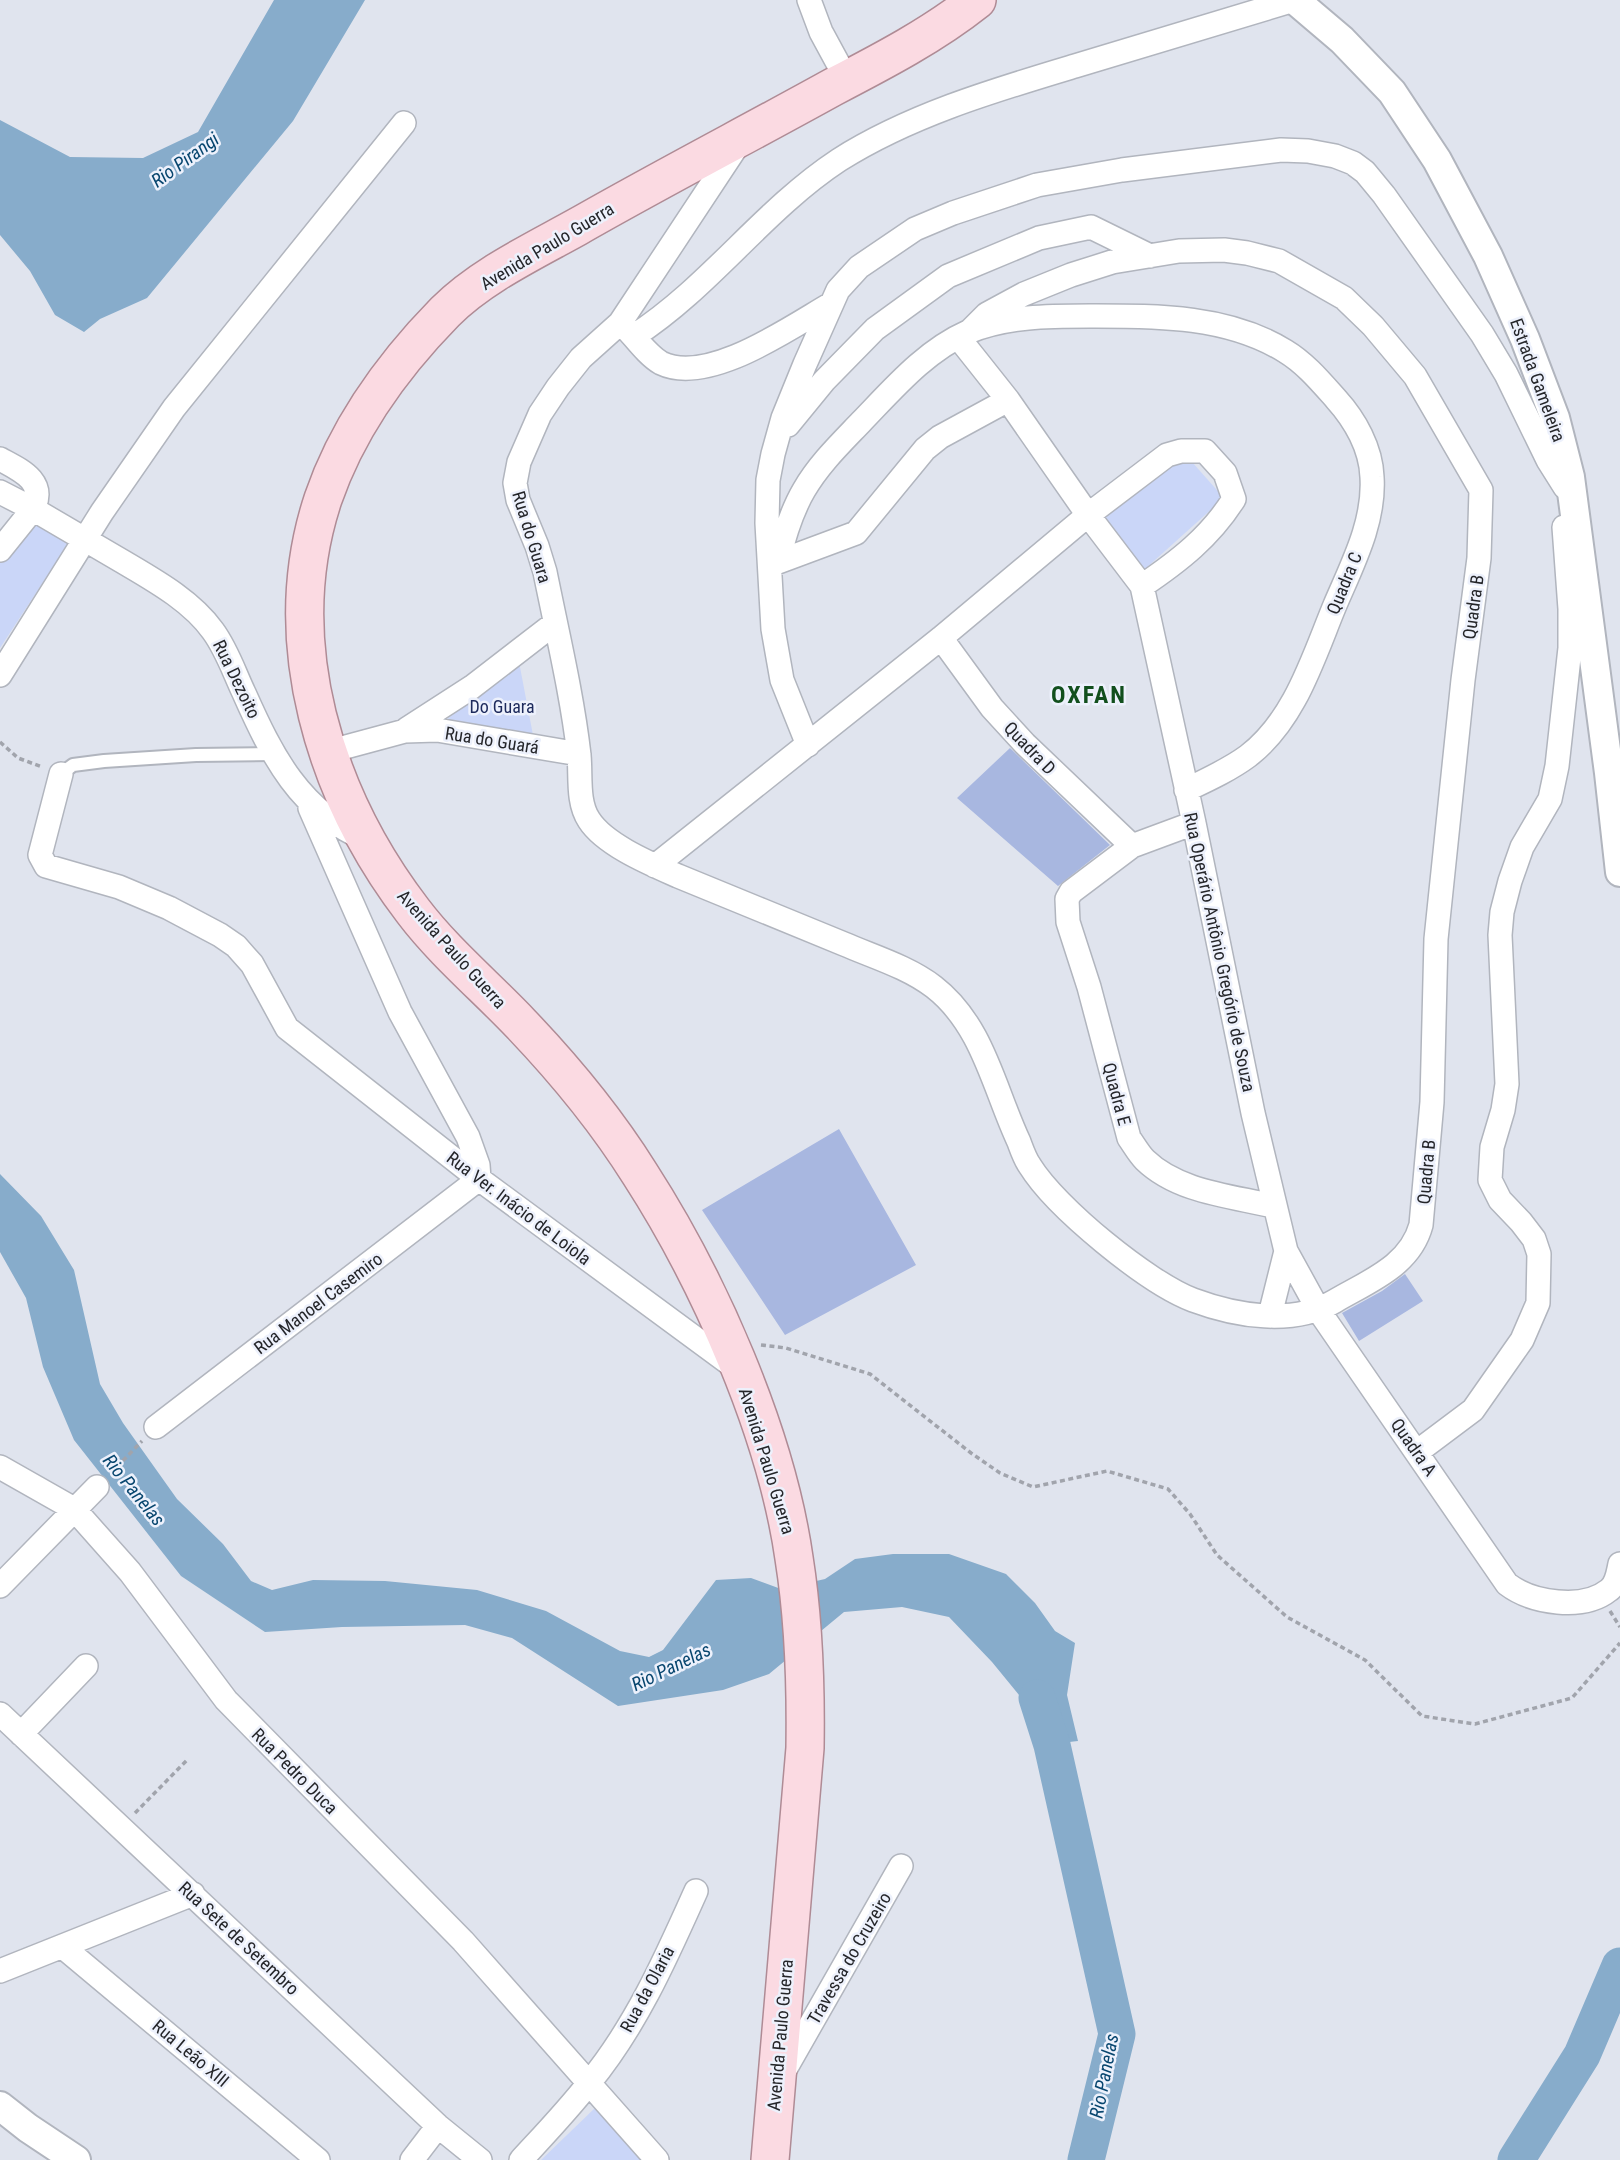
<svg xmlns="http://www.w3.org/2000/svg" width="1620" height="2160" font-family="'Roboto Condensed',sans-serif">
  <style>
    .green { fill: #cad6f8 }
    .water { fill: #87accb }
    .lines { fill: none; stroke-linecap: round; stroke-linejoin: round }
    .river { stroke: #87accb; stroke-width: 37 }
    .building { fill: #a8b7e0 }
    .service-casing { stroke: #b1b5be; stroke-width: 16 }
    .minor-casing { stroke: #b1b5be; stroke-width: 26 }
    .tertiary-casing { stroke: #b1b5be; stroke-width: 32 }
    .primary-casing { stroke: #af8b95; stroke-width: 40 }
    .path { stroke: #a1a4ac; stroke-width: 3.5; stroke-dasharray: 5 3.5; stroke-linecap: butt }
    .service { stroke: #fff; stroke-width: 12 }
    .minor { stroke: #fff; stroke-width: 23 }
    .tertiary { stroke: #fff; stroke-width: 28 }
    .primary { stroke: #fbdae2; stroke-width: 37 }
    .labels { text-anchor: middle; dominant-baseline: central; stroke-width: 5; stroke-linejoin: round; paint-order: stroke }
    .street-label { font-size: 18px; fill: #25262a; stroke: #edf1fc }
    .park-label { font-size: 18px; fill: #1d2a5c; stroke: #edf1fc }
    .water-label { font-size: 19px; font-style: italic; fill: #08466f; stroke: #edf1fc }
    .district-label { font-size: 24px; font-weight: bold; letter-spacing: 2px; fill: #124f1d; stroke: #edf1fc }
  </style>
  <rect width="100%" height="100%" fill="#e0e4ee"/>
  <path class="green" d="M1184 453 1224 498 1145 569 1100 516Z
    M34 516 70 541 0 648V561Z
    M519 662 533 735 446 720Z
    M595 2108 641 2160H541Z"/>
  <path class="water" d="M274 0H365L293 121 147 298 100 319 84 332 55 315 30 271 0 235V120L70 157 143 158 198 132Z
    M0 1174 41 1216 74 1270 100 1384 123 1423 177 1499 223 1544 251 1581 272 1590 313 1580 385 1581 477 1590 546 1611 620 1651 649 1657 663 1650 716 1580 751 1578 781 1589 825 1579 855 1559 893 1554H949L1006 1574 1035 1603 1055 1631 1075 1643 1067 1695 1078 1741 1034 1746 1019 1695 992 1662 949 1617 902 1607 844 1612 769 1674 723 1690 618 1706 512 1638 465 1625 342 1627 265 1632 181 1576 74 1440 43 1367 26 1298 0 1252Z"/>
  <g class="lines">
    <path class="river" d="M1037 1698 1052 1745 1117 2034 1086 2160
      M1516 2160 1582 2055 1620 1966"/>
  </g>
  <path class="building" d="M1010 748 1110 845 1058 886 957 798Z
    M839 1129 916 1265 785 1335 702 1210Z
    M1405 1274 1423 1301 1359 1341 1342 1313 1382 1291Z"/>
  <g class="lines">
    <defs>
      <path id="service" d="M61 774 73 765 104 761 196 755 273 754"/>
      <path id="minor" d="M809 0 821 32 847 80
        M739 143 620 323 581 358 558 387 540 414 519 462 515 483 518 500 537 546 545 572C557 632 572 694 579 755 581 776 577 802 589 820 605 845 651 864 678 876 733 899 789 921 844 944 874 957 908 967 934 987 983 1025 994 1089 1019 1142 1022 1150 1025 1159 1030 1166 1056 1208 1148 1283 1193 1300 1236 1316 1293 1326 1335 1301 1369 1281 1410 1266 1421 1225L1432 1102 1436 939 1463 680 1479 558 1481 490 1415 376 1373 326 1344 298 1279 261 1247 253 1224 250 1179 251 1112 262 1071 275 1024 294 987 314 970 331
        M623 325C634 336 647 355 661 363 708 386 791 327 831 304
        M634 336C710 287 763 210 839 160 910 115 995 90 1075 66 1148 44 1221 22 1294 0
        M958 337 1008 400 1088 515 1142 586 1194 823 1253 1113 1286 1251 1319 1311 1507 1584C1532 1603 1583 1611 1609 1590 1617 1584 1618 1573 1620 1564
        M788 425 824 381 875 329 948 276 1039 238 1091 227 1150 256
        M0 459C20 470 47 481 33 509 62 526 91 543 120 560 152 579 191 600 213 631 227 650 234 672 244 693 272 756 300 812 367 840
        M0 492 33 509 0 550
        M778 561C784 536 791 512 804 490 819 464 841 443 861 422 893 389 925 351 968 332 1006 316 1050 316 1090 316 1155 316 1227 315 1285 351 1305 363 1320 381 1336 399 1355 420 1371 448 1372 477 1375 522 1352 565 1335 605 1313 658 1295 720 1248 756 1229 770 1207 780 1186 790
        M770 565 856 533 925 449 940 437 1008 400
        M941 638 992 708 1025 744 1132 846
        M0 675 102 512 174 408 404 123
        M407 729 472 687 555 623
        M808 745 782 680 773 629 767 523 768 480 773 454 783 418 805 364 838 290 859 267 915 229 953 213 1037 185 1122 170 1281 150 1308 151 1335 156 1353 163 1365 172 1384 195 1482 334 1506 374 1548 460 1565 487
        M327 752 405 731 437 730 579 754
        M61 774 40 855 46 866 119 887 169 908 220 935 236 946 252 964 287 1028 479 1179 737 1369
        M310 808 400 1012 468 1137 478 1165 479 1179
        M1194 823 1132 846 1071 892 1067 899 1068 922 1089 987 1129 1138C1134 1145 1139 1154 1145 1160 1178 1192 1231 1196 1273 1206
        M655 866 941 638 1088 515 1167 455 1181 451H1205L1225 473 1234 499C1210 537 1179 561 1142 586
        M1270 1315 1286 1251
        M156 1427 479 1179
        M1417 1452 1473 1410 1522 1340 1538 1303 1539 1254 1534 1239 1521 1222 1500 1200 1490 1180 1492 1147 1503 1110 1507 1084 1500 935 1502 912 1510 881 1522 847 1550 799 1557 766 1570 648V609L1564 527
        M0 1467 74 1509 130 1572 226 1700 463 1941 657 2160
        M0 1586 97 1487
        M0 1714 438 2126 480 2160
        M21 1734 86 1666
        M63 1947 318 2160
        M0 1971 193 1894
        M783 2073 901 1866
        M412 2160 438 2126
        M521 2160C544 2135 568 2110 589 2083 636 2026 666 1958 696 1891"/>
      <path id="tertiary" d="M1295 0 1342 40 1392 92 1437 160 1488 256 1525 339 1555 418 1570 477 1609 773 1620 872
        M0 2106 28 2128 76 2160"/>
      <path id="primary" d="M770 2160 805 1748C806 1684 804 1621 794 1558 776 1432 709 1281 640 1174 608 1123 563 1068 521 1024 486 987 444 952 413 911 325 796 276 641 323 499 347 429 393 365 445 312 481 276 532 252 577 227 661 179 748 134 833 87 883 61 933 35 977 0"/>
    </defs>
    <use href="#service" class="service-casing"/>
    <use href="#minor" class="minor-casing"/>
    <use href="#tertiary" class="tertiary-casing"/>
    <use href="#primary" class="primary-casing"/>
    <path class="path" d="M0 742 18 758 42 767
      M761 1345 786 1348 870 1374 971 1453 1000 1473 1033 1487 1107 1471 1168 1489 1190 1514 1217 1555 1287 1617 1365 1660 1422 1716 1475 1724 1572 1698 1620 1643
      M111 1473 142 1441
      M1610 1611 1620 1627
      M135 1813 188 1759"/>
    <use href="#service" class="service"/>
    <use href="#minor" class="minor"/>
    <use href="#tertiary" class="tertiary"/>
    <use href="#primary" class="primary"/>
  </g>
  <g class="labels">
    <g class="street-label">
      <text transform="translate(547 246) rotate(-31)">Avenida Paulo Guerra</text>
      <text transform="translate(1538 380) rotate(70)">Estrada Gameleira</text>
      <text transform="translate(532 537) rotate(73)">Rua do Guara</text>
      <text transform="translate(1344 583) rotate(-68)">Quadra C</text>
      <text transform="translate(1473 607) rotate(-82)">Quadra B</text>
      <text transform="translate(237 679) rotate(64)">Rua Dezoito</text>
      <text transform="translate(492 740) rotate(9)">Rua do Guará</text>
      <text transform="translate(1030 748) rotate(46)">Quadra D</text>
      <text transform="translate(452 949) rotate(48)">Avenida Paulo Guerra</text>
      <text transform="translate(1220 952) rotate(78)">Rua Operário Antônio Gregório de Souza</text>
      <text transform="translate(1117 1094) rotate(75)">Quadra E</text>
      <text transform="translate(1426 1172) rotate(-85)">Quadra B</text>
      <text transform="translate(519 1208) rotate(37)">Rua Ver. Inácio de Loiola</text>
      <text transform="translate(318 1303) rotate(-37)">Rua Manoel Casemiro</text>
      <text transform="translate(1414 1447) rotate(55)">Quadra A</text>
      <text transform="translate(767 1461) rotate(73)">Avenida Paulo Guerra</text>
      <text transform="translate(295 1771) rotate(45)">Rua Pedro Duca</text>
      <text transform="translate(239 1938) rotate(43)">Rua Sete de Setembro</text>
      <text transform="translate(849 1958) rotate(-60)">Travessa do Cruzeiro</text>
      <text transform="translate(647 1989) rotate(-62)">Rua da Olaria</text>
      <text transform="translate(780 2035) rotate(-85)">Avenida Paulo Guerra</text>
      <text transform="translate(191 2053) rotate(40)">Rua Leão XIII</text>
    </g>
    <g class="park-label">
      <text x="502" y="706">Do Guara</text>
    </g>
    <g class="water-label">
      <text transform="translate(185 160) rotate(-36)">Rio Pirangi</text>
      <text transform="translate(134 1490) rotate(51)">Rio Panelas</text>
      <text transform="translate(671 1667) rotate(-26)">Rio Panelas</text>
      <text transform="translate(1104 2076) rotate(-79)">Rio Panelas</text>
    </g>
    <g class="district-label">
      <text x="1089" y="695">OXFAN</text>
    </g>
  </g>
</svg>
